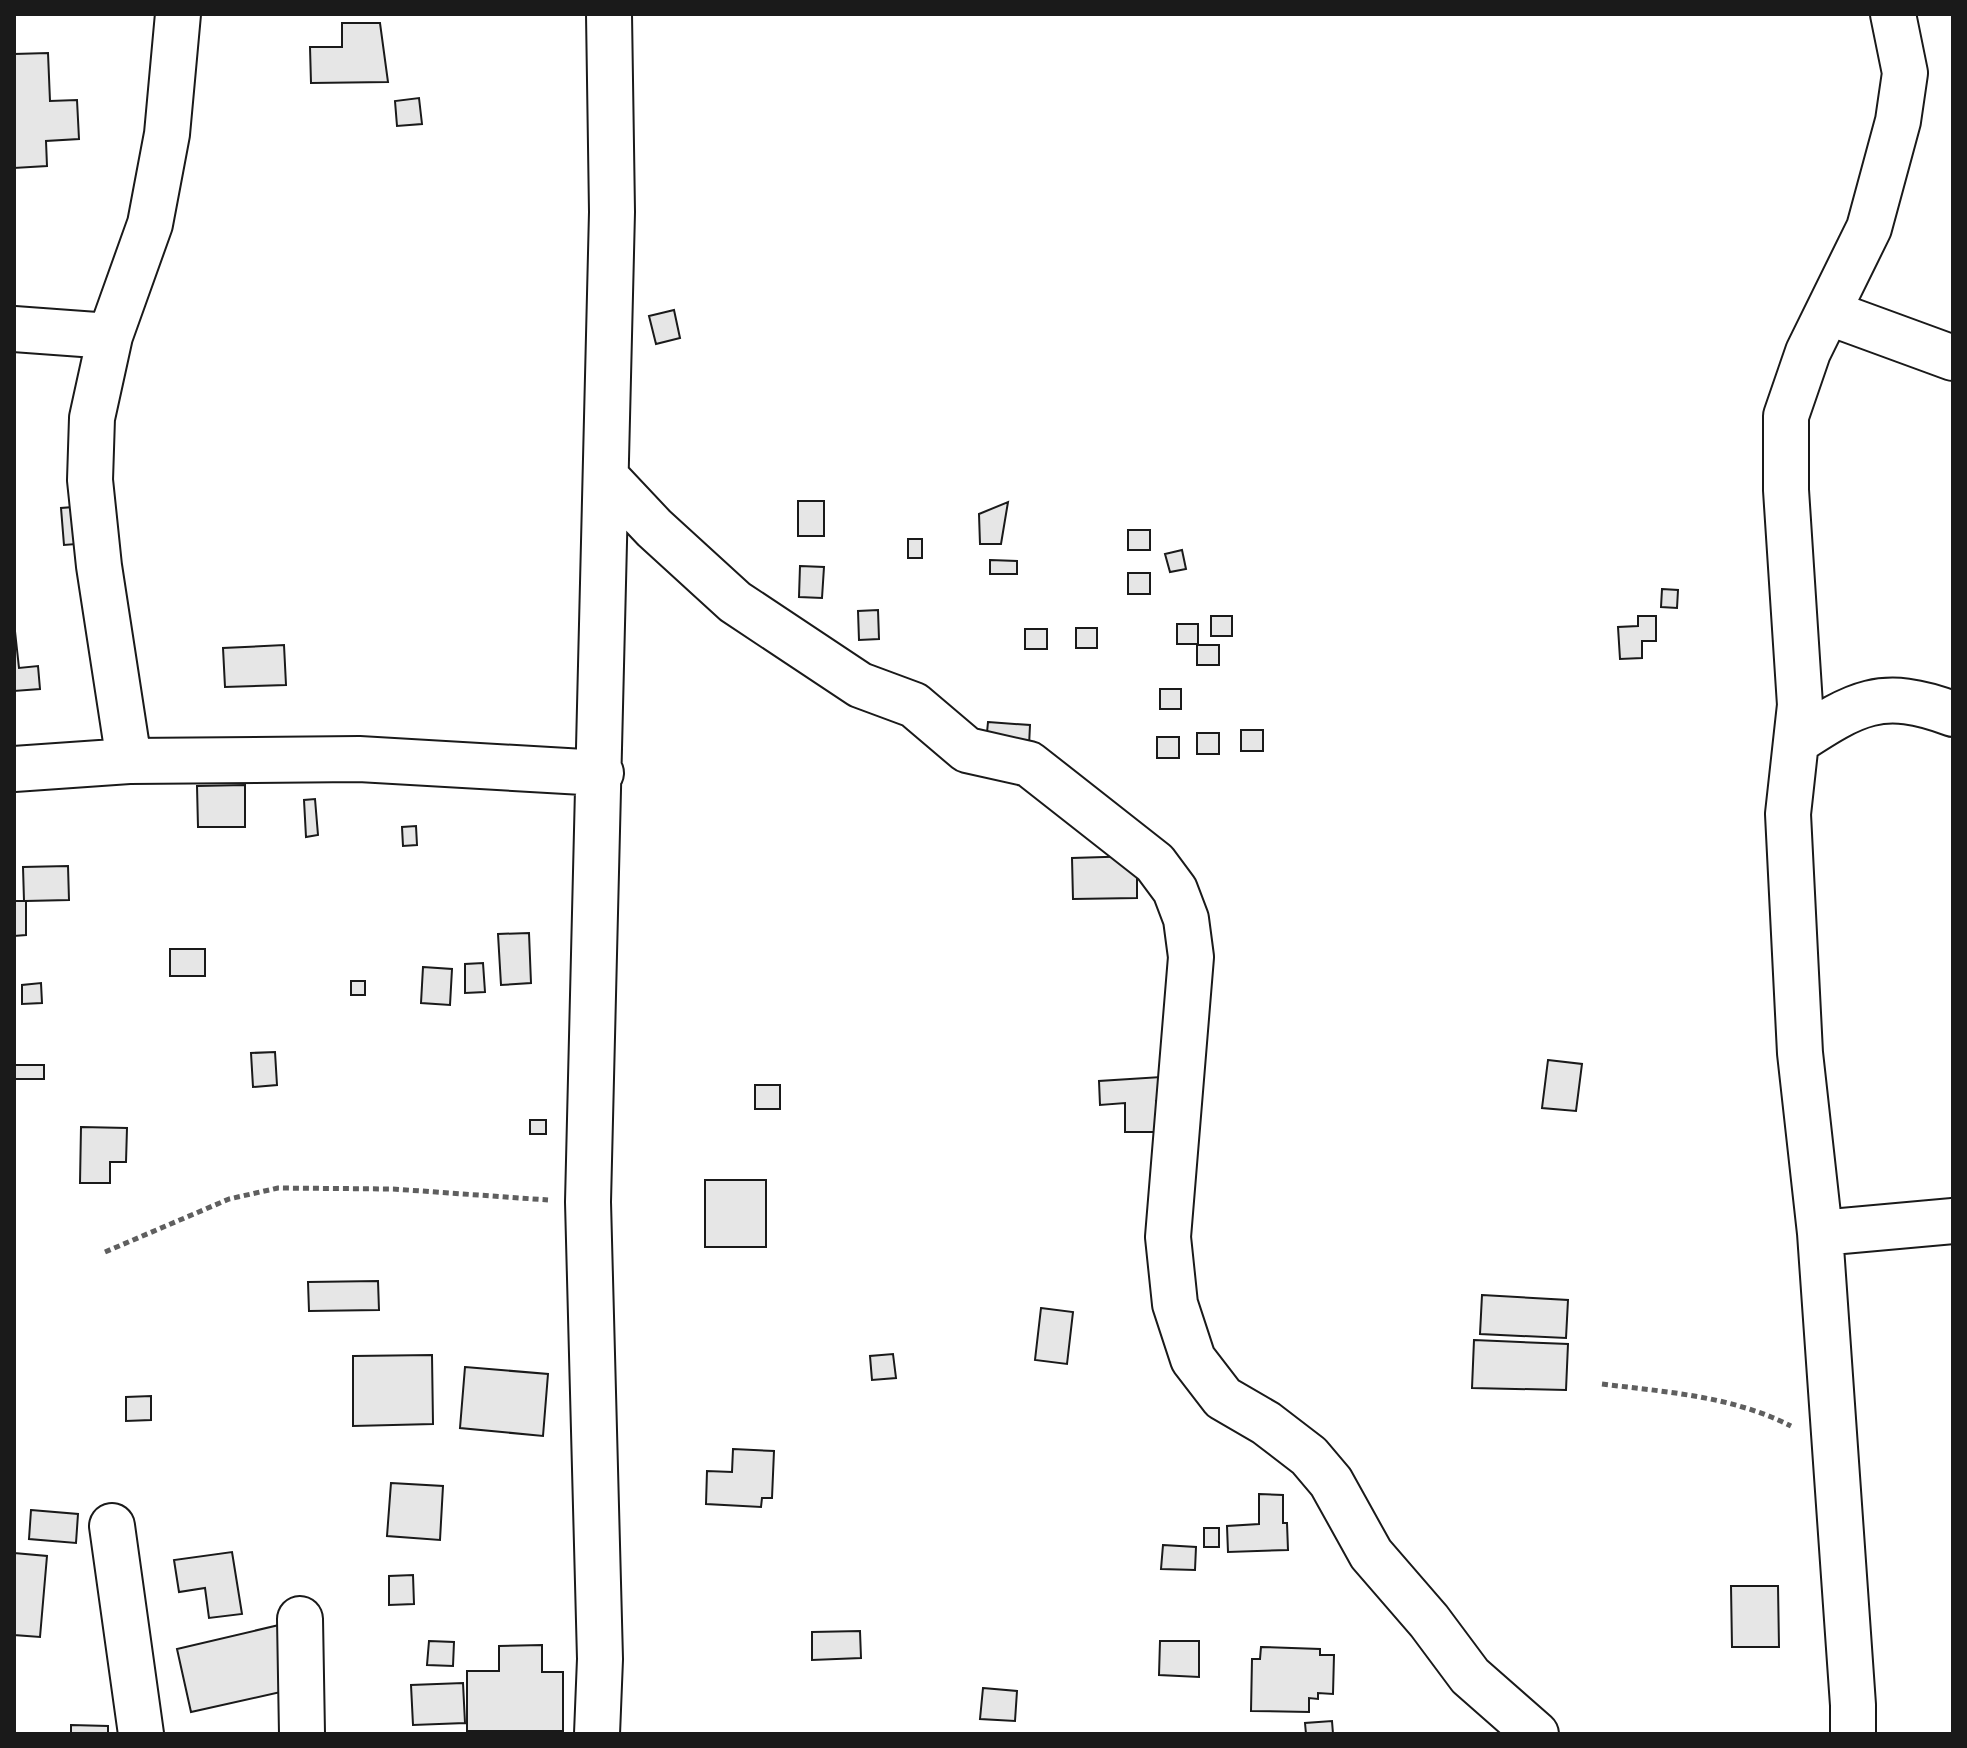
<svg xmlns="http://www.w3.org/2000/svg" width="1967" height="1748" font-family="'Space Grotesk',sans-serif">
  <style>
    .building { fill: #e6e6e6; stroke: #1a1a1a; stroke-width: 2 }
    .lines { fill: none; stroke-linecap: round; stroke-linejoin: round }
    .minor-casing { stroke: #1a1a1a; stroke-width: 48 }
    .path { stroke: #5f5f5f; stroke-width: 5; stroke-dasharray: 6 4; stroke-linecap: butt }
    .minor { stroke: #fff; stroke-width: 44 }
  </style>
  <rect width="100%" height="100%" fill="#fff"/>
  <path class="building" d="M342 23H380L388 82 311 83 310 47H342Z
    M48 53 50 101 77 100 79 139 46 141 47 166 14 168V54Z
    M419 98 422 124 397 126 395 101Z
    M674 310 680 338 656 344 649 316Z
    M798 501H824V536H798Z
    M1008 502 1001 544H980L979 514Z
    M100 505 102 542 64 545 61 508Z
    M1128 530H1150V550H1128Z
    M908 539H922V558H908Z
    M1182 550 1186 569 1170 572 1165 554Z
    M990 560 1017 561V574H990Z
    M800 566 824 567 822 598 799 597Z
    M1128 573H1150V594H1128Z
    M1662 589 1678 590 1677 608 1661 607Z
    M878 610 879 639 859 640 858 611Z
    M1211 616H1232V636H1211Z
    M1638 616H1656V641H1642V658L1620 659 1618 627 1638 626Z
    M14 622 19 668 38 666 40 689 14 691Z
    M1177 624H1198V644H1177Z
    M1076 628H1097V648H1076Z
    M1025 629H1047V649H1025Z
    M284 645 286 685 225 687 223 648Z
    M1197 645H1219V665H1197Z
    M1160 689H1181V709H1160Z
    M988 722 1030 725 1029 746 986 743Z
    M1241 730H1263V751H1241Z
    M1197 733H1219V754H1197Z
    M1157 737H1179V758H1157Z
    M245 785V827H198L197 786Z
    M315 799 318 835 306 837 304 800Z
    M416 826 417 845 403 846 402 827Z
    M1137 856V898L1073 899 1072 858Z
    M68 866 69 900 26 901V935L14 936V901H24L23 867Z
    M529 933 531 983 501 985 498 934Z
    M170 949H205V976H170Z
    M483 963 485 992 465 993V964Z
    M423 967 452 969 450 1005 421 1003Z
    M351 981H365V995H351Z
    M41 983 42 1003 22 1004V985Z
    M275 1052 277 1085 253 1087 251 1053Z
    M1548 1060 1582 1064 1576 1111 1542 1108Z
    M14 1065H44V1079H14Z
    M1161 1077 1163 1101H1156L1157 1132H1125V1103L1100 1105 1099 1081Z
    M755 1085H780V1109H755Z
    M530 1120H546V1134H530Z
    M81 1127 127 1128 126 1162H110V1183H80Z
    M705 1180H766V1247H705Z
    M378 1281 379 1310 309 1311 308 1282Z
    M1482 1295 1568 1300 1566 1338 1480 1334Z
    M1041 1308 1073 1312 1067 1364 1035 1360Z
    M1474 1340 1568 1344 1566 1390 1472 1388Z
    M893 1354 896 1378 872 1380 870 1356Z
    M432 1355 433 1424 353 1426V1356Z
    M465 1367 548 1374 543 1436 460 1428Z
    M151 1396V1420L126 1421V1397Z
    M733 1449 774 1451 772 1498H762L761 1507 706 1504 707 1471 732 1472Z
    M391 1483 443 1486 440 1540 387 1536Z
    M1259 1494 1283 1495V1523H1287L1288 1550 1228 1552 1227 1526 1259 1524Z
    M31 1510 78 1514 76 1543 29 1539Z
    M1204 1528H1219V1547H1204Z
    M1163 1545 1196 1547 1195 1570 1161 1569Z
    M232 1552 242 1614 209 1618 205 1588 179 1592 174 1560Z
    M14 1553 47 1556 40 1637 14 1635Z
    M413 1575 414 1604 389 1605V1576Z
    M1731 1586H1778L1779 1647H1732Z
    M279 1625 294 1689 191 1712 177 1649Z
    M860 1631 861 1658 812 1660V1632Z
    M429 1641 454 1642 453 1666 427 1665Z
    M1160 1641H1199V1677L1159 1675Z
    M542 1645V1672H563V1731H467V1671H499V1646Z
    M1261 1647 1320 1649V1655H1334L1333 1694 1318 1693V1699L1309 1698V1712L1251 1711 1252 1659H1260Z
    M463 1683 465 1723 413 1725 411 1685Z
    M983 1688 1017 1691 1015 1721 980 1719Z
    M1332 1721 1333 1734H1306L1305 1723Z
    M71 1725 108 1726V1734H71Z"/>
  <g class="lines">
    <defs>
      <path id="minor" d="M1830 313 1953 358
        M14 329 110 336
        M606 477 654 528 735 602 860 685 914 705 967 750 1029 764 1155 863 1175 890 1186 919 1191 957 1168 1237 1175 1304 1193 1359 1223 1398 1266 1423 1309 1456 1331 1482 1371 1554 1429 1621 1470 1676 1536 1734
        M1796 742C1856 703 1881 687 1953 714
        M129 761 99 566 90 480 92 418 110 336 150 224 167 134 178 14
        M14 769 129 761 359 759 601 773
        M1820 1233 1953 1221
        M112 1526 141 1734
        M300 1619 302 1734
        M597 1734 600 1659 588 1202 612 212 609 14
        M1853 1734V1705L1820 1233 1800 1053 1788 814 1800 705 1786 490V416L1808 352 1869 228 1898 121 1905 73 1893 14"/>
    </defs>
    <use href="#minor" class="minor-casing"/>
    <path class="path" d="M14 14H15
      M105 1252 229 1199 278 1188 393 1189 548 1200
      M1602 1384C1666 1392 1732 1396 1791 1426"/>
    <use href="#minor" class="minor"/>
  </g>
  <rect width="1967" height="1748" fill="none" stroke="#1a1a1a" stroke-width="32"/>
</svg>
